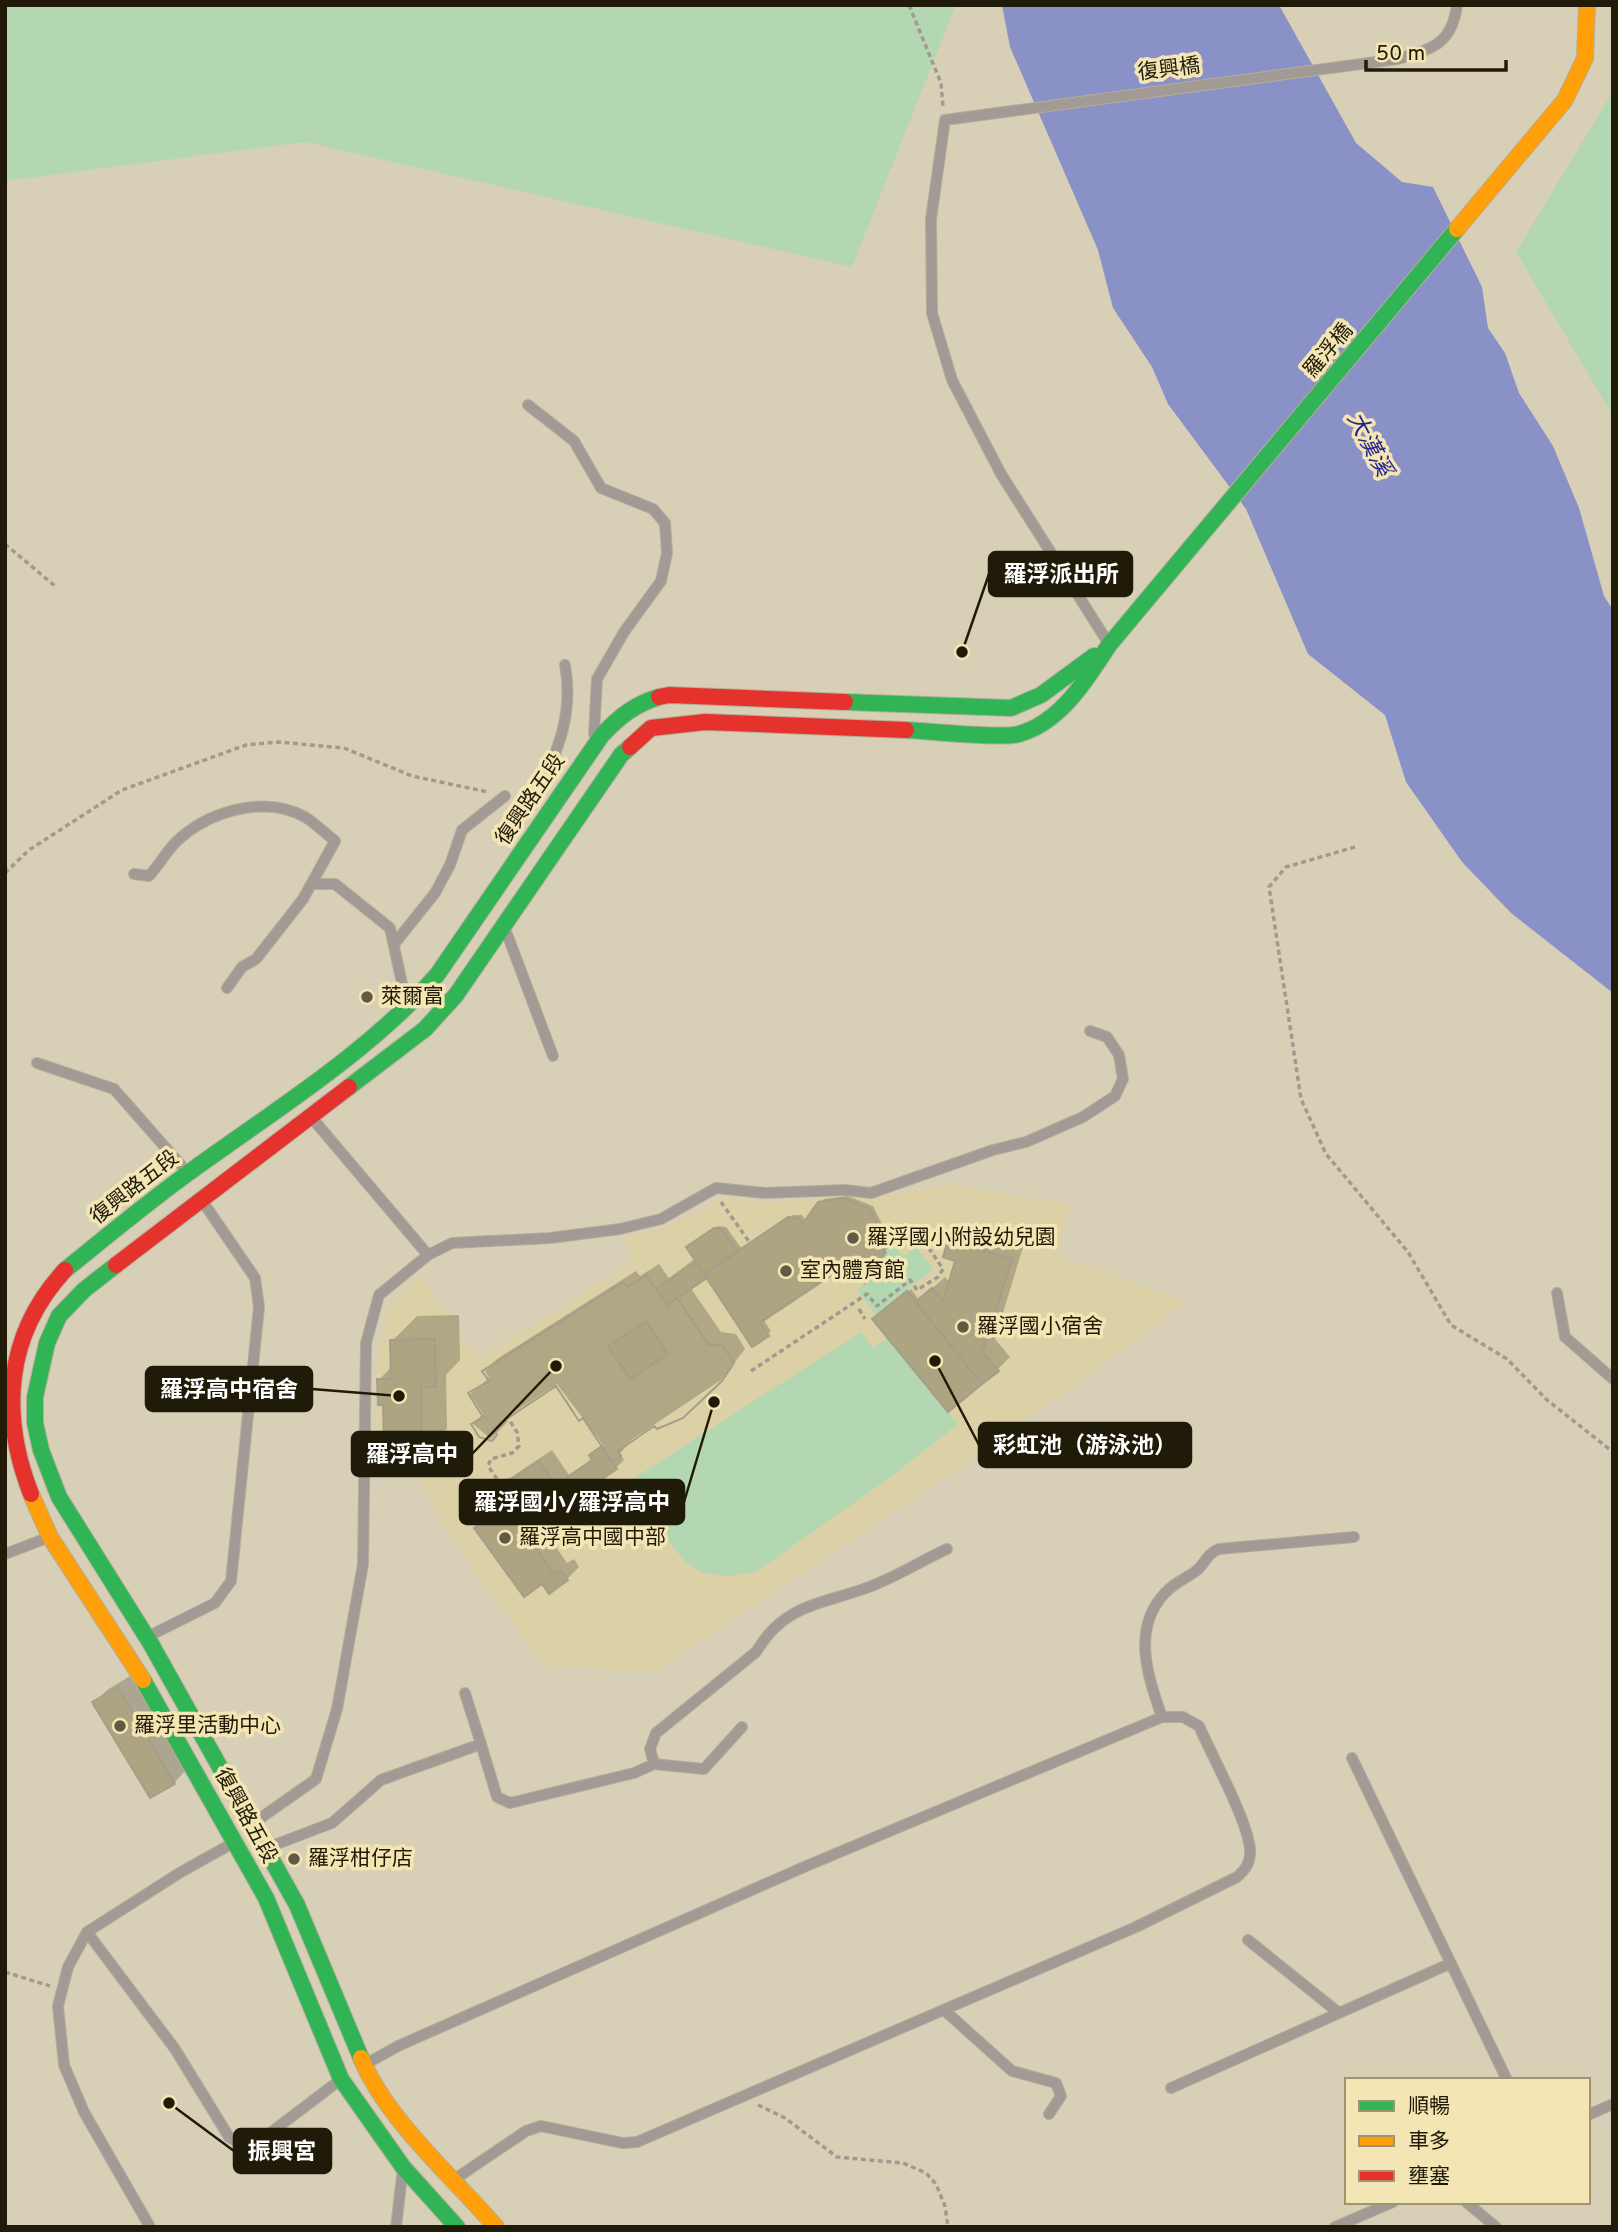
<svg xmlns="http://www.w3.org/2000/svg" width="1618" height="2232" font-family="Overpass,'Noto Sans TC',sans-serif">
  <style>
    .built { fill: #dcd1a6 }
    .green { fill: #b3d7b1 }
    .water { fill: #8991c6 }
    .shadow { fill: #0003 }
    .building { fill: #ada481; stroke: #a49e8a; stroke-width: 2; fill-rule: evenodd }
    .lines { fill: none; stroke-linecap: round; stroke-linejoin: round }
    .lane-casing { stroke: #b4ae99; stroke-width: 12 }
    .fast-casing { stroke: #b4ae99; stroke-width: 18 }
    .slow-casing { stroke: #b4ae99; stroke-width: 18 }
    .jam-casing { stroke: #b4ae99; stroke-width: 18 }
    .path { stroke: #a19a8f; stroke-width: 3.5; stroke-dasharray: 5 3.5; stroke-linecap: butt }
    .lane { stroke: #a29a94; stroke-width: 10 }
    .fast { stroke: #30b455; stroke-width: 16 }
    .slow { stroke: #ff9f0a; stroke-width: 16 }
    .jam { stroke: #e5322d; stroke-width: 16 }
    .poi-dot { fill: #605a45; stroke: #f3e5b4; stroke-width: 2.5 }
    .labels { text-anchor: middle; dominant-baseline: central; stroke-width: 7; stroke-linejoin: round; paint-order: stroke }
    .street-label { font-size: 21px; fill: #201b08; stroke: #f3e5b4 }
    .poi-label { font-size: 21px; fill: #201b08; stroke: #f3e5b4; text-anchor: start }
    .water-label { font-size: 23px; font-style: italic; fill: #27258c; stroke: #f3e5b4 }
    .leader { fill: none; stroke: #201b08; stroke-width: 2.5 }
    .callout-dot { fill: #201b08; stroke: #f3e5b4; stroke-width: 2.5 }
    .callout { fill: #201b08; stroke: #201b08; stroke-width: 2.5 }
    .callout-label { font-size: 23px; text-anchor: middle; font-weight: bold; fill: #fff }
  </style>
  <rect width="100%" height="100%" fill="#d8d0b6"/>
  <path class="built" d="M952 1184 1071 1205 1056 1255 1187 1301 993 1445 653 1672 544 1665 446 1531 420 1478 376 1468 379 1346 389 1307 421 1276 479 1359 634 1261 621 1239 672 1224 696 1213 718 1198 731 1196 766 1203 846 1195 873 1197Z"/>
  <path class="green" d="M5 5H955V7L852 267 305 142 5 181Z
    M1610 96 1613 100V416L1516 252Z
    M887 1234 903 1256 916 1247 933 1269 876 1315 857 1290 874 1277 861 1276 852 1283 849 1275 857 1269 870 1270 886 1253 880 1246 886 1242Z
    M861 1332 873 1348 887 1338 958 1424 892 1476 756 1572 727 1576 703 1573 686 1563 661 1532 656 1489 607 1518 599 1501Z"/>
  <path class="water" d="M1002 5H1279L1356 143 1402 182 1433 187 1482 287 1488 328 1505 353 1519 393 1553 446 1579 508 1604 596 1613 610V993L1511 913 1462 862 1406 782 1385 715 1308 654 1246 509 1168 404 1152 367 1113 308 1098 250 1010 47Z"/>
  <path class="shadow" d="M848 1196 873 1206 882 1224 890 1230 889 1236 883 1242 888 1248 869 1268 844 1265 763 1319 771 1331 768 1334 707 1275 690 1287 721 1332 736 1334 745 1349 721 1380 631 1440 620 1454 624 1460 616 1468 539 1522 567 1563 574 1559 579 1567 567 1579 542 1581 476 1528 496 1511 485 1495 497 1483 513 1476 552 1450 569 1475 593 1459 591 1455 603 1445 557 1384 506 1417 508 1421 491 1439 473 1424 483 1414 470 1394 489 1378 485 1371 497 1359 636 1271 640 1276 659 1264 669 1278 696 1258 692 1243 718 1226 726 1227 742 1249 793 1215H802L806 1221 824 1199Z
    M962 1229 1023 1247 995 1339 1010 1357 997 1370 877 1316 911 1289 919 1300 945 1277 950 1283 957 1260 950 1241Z
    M459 1315 460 1360 446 1375 447 1429 422 1454 381 1443 386 1438 385 1403 379 1380 392 1366V1341L417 1316Z
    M130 1676 186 1770 174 1783 95 1702 107 1690Z"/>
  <path class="building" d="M844 1198 870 1209 879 1228 887 1234 886 1242 880 1246 886 1253 870 1270 857 1269 849 1275 844 1267 760 1323 769 1336 752 1347 704 1274 788 1217 798 1218 803 1223 818 1202Z
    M714 1228 722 1229 738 1252 704 1274 686 1247Z
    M948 1240 1012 1259 983 1352 999 1371 982 1384 915 1302 932 1288 943 1301 955 1261 943 1257Z
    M696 1262 707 1278 667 1305 656 1289Z
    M646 1275 667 1305 677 1298 708 1344 723 1346 734 1363 722 1381 683 1418 657 1429 654 1426 618 1451 621 1456 612 1462 583 1418 579 1421 556 1386 493 1428 497 1435 492 1441 479 1437 471 1424 483 1417 468 1393 489 1381 482 1371 623 1282 627 1287ZM646 1321 668 1354 630 1379 608 1346Z
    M646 1275 667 1305 677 1298 708 1344 723 1346 734 1363 722 1381 683 1418 657 1429 654 1426 618 1451 621 1456 612 1462 583 1418 579 1421 556 1386 493 1428 497 1435 492 1441 479 1437 471 1424 483 1417 468 1393 489 1381 482 1371 623 1282 627 1287Z
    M907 1291 982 1384 948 1412 872 1319Z
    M435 1339 436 1387H421L422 1456H379V1443H384L383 1405H378L377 1379H391L390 1340Z
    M602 1446 617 1469 568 1502 556 1485 592 1460 589 1455Z
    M539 1461 568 1502 539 1524 535 1519 522 1529 554 1574 561 1570 568 1580 549 1594 542 1584 524 1597 474 1528 496 1513 483 1495 499 1488Z
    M118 1687 175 1784 150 1798 92 1702Z"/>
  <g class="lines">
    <defs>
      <path id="lane" d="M528 405 574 441 601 488 653 509 665 523 667 553 661 581 624 632 597 679 594 734
        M1107 641 1001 474 952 380 932 313 931 219 945 120 1398 59C1431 49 1452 45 1457 5
        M537 795C558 751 574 713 565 665
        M134 874 149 876C159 865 166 852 176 842 207 812 264 794 305 817 316 824 325 833 335 841L303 899 256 959 242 967 227 988
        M313 884H335L390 928 406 1002
        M507 934 553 1056
        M395 943 435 893 450 865 462 830 505 796
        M37 1063 114 1089 187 1172
        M312 1118 428 1255
        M1557 1293 1565 1337 1613 1379
        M5 1554 47 1538
        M149 1636 215 1603 231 1581 259 1307 255 1278 203 1202
        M465 1693 481 1744
        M1162 1717C1148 1677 1131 1629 1165 1593 1174 1583 1185 1579 1196 1571 1206 1563 1206 1554 1219 1549L1354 1537
        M1352 1758 1507 2080
        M654 1764 650 1749 656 1733 756 1652C785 1603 821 1605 869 1587 896 1577 921 1561 947 1549
        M255 1822 316 1779 337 1709 363 1564 366 1343 379 1295 428 1255 452 1243 550 1238 620 1229 661 1219 716 1188 765 1193 845 1190 871 1193 993 1150 1026 1142 1083 1117 1115 1096 1123 1079 1119 1055 1107 1037 1090 1031
        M269 1847 332 1823 381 1780 481 1744 497 1797 510 1803 634 1773 654 1764 704 1769 742 1727
        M87 1932 175 2049 229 2137 242 2145 257 2143 340 2080
        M1248 1940 1339 2013
        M944 2010 1012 2071 1056 2083 1061 2096 1049 2114
        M366 2064 398 2046 804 1867 1162 1717H1183L1199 1726C1212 1756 1247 1819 1250 1849 1251 1862 1246 1869 1237 1877L1136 1927 637 2142 623 2143 541 2126 526 2131 458 2177
        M1171 2088 1449 1964
        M1588 2115 1613 2104
        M1466 2202 1496 2227
        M150 2227 84 2112 64 2065 58 2006 68 1967 87 1932 181 1872 233 1843
        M396 2227 402 2176
        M1335 2227 1393 2202"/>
      <path id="fast" d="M845 702 1011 708 1041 695 1094 656
        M906 730C930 731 1000 739 1019 734 1061 722 1087 679 1109 645L1457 229
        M349 1087 425 1029 456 995 621 755 630 747
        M116 1265 84 1290 59 1316 47 1343 35 1397V1423L41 1450 59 1497 151 1644 297 1905 361 2058
        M65 1270C106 1237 148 1202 191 1171 275 1110 368 1053 437 975L602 735C619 717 635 704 659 697
        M143 1680 266 1898 341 2079 403 2167 457 2227"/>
      <path id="slow" d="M1457 229 1565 100 1585 58 1587 5
        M31 1494 50 1537 143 1680
        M361 2058C387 2120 452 2176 496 2227"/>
      <path id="jam" d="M659 697 669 695 845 702
        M630 747 651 728 705 722 906 730
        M116 1265 349 1087
        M31 1494C0 1414 5 1335 65 1270"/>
    </defs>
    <use href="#lane" class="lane-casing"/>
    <use href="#fast" class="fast-casing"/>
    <use href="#slow" class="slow-casing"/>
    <use href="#jam" class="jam-casing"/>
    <path class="path" d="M909 5 941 83 943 107
      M5 544 55 586
      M1355 847 1286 867 1269 887 1301 1099 1326 1154 1408 1252 1451 1325 1507 1359 1547 1400 1613 1452
      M5 873 29 850 122 790 246 745 278 742 344 748 412 776 488 792
      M721 1202 750 1243
      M859 1277 865 1284
      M859 1309 865 1319
      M751 1371 867 1294 877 1306 910 1280 917 1290 938 1277 943 1269 926 1244
      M502 1486 488 1466 491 1459 512 1453 519 1446 517 1432 508 1418
      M5 1972 50 1986
      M758 2105 785 2118 837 2157 903 2163 926 2173 936 2184 945 2206 948 2227"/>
    <use href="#lane" class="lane"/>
    <use href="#fast" class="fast"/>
    <use href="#slow" class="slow"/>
    <use href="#jam" class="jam"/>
  </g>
  <g class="poi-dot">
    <circle cx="367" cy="997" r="7"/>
    <circle cx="853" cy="1238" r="7"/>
    <circle cx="786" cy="1271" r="7"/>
    <circle cx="963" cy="1327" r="7"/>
    <circle cx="505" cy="1538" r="7"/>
    <circle cx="120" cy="1726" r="7"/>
    <circle cx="294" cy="1859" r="7"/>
  </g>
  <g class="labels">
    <g class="street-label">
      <text transform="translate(1169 70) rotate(-7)">復興橋</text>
      <text transform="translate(1329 351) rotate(-50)">羅浮橋</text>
      <text transform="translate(531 800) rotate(-56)">復興路五段</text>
      <text transform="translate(135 1188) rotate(-38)">復興路五段</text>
      <text transform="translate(245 1816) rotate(61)">復興路五段</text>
    </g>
    <g class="poi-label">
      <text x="381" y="997">萊爾富</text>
      <text x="867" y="1238">羅浮國小附設幼兒園</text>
      <text x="800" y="1271">室內體育館</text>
      <text x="977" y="1327">羅浮國小宿舍</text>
      <text x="519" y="1538">羅浮高中國中部</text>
      <text x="134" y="1726">羅浮里活動中心</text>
      <text x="308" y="1859">羅浮柑仔店</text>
    </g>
    <g class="water-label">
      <text transform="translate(1368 445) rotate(62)">大漢溪</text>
    </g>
  </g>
  <path class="leader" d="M962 652L989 574M399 1396L312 1389M935 1361L979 1445M556 1366L472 1454M714 1402L684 1502M169 2103L234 2151"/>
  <g class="callout-dot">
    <circle cx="962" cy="652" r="7"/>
    <circle cx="399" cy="1396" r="7"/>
    <circle cx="935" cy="1361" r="7"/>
    <circle cx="556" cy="1366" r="7"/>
    <circle cx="714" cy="1402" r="7"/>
    <circle cx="169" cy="2103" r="7"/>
  </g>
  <g class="callout">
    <rect x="989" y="552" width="143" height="44" rx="7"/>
    <rect x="146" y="1367" width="166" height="44" rx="7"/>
    <rect x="979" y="1423" width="212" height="44" rx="7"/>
    <rect x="352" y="1432" width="120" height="44" rx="7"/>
    <rect x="460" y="1480" width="224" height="44" rx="7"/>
    <rect x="234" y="2129" width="97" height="44" rx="7"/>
  </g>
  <g class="callout-label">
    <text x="1061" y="582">羅浮派出所</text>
    <text x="229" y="1397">羅浮高中宿舍</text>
    <text x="1085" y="1453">彩虹池（游泳池）</text>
    <text x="412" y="1462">羅浮高中</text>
    <text x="572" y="1510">羅浮國小/羅浮高中</text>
    <text x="282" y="2159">振興宮</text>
  </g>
  <rect width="1618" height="2232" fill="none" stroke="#201b08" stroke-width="14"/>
  <rect x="1345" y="2078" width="245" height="126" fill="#f3e5b4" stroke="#9f946f" stroke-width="2"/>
  <rect x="1359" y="2101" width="35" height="10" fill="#30b455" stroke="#9f946f" stroke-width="2"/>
  <text x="1408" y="2113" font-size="21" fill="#201b08">順暢</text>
  <rect x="1359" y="2136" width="35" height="10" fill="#ff9f0a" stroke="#9f946f" stroke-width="2"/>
  <text x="1408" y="2148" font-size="21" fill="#201b08">車多</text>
  <rect x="1359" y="2171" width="35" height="10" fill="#e5322d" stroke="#9f946f" stroke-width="2"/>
  <text x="1408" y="2183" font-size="21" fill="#201b08">壅塞</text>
  <path d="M1366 60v10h140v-10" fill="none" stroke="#201b08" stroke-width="3.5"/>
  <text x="1376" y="60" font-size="21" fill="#201b08" stroke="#f3e5b4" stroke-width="5" paint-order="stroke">50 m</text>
</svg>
